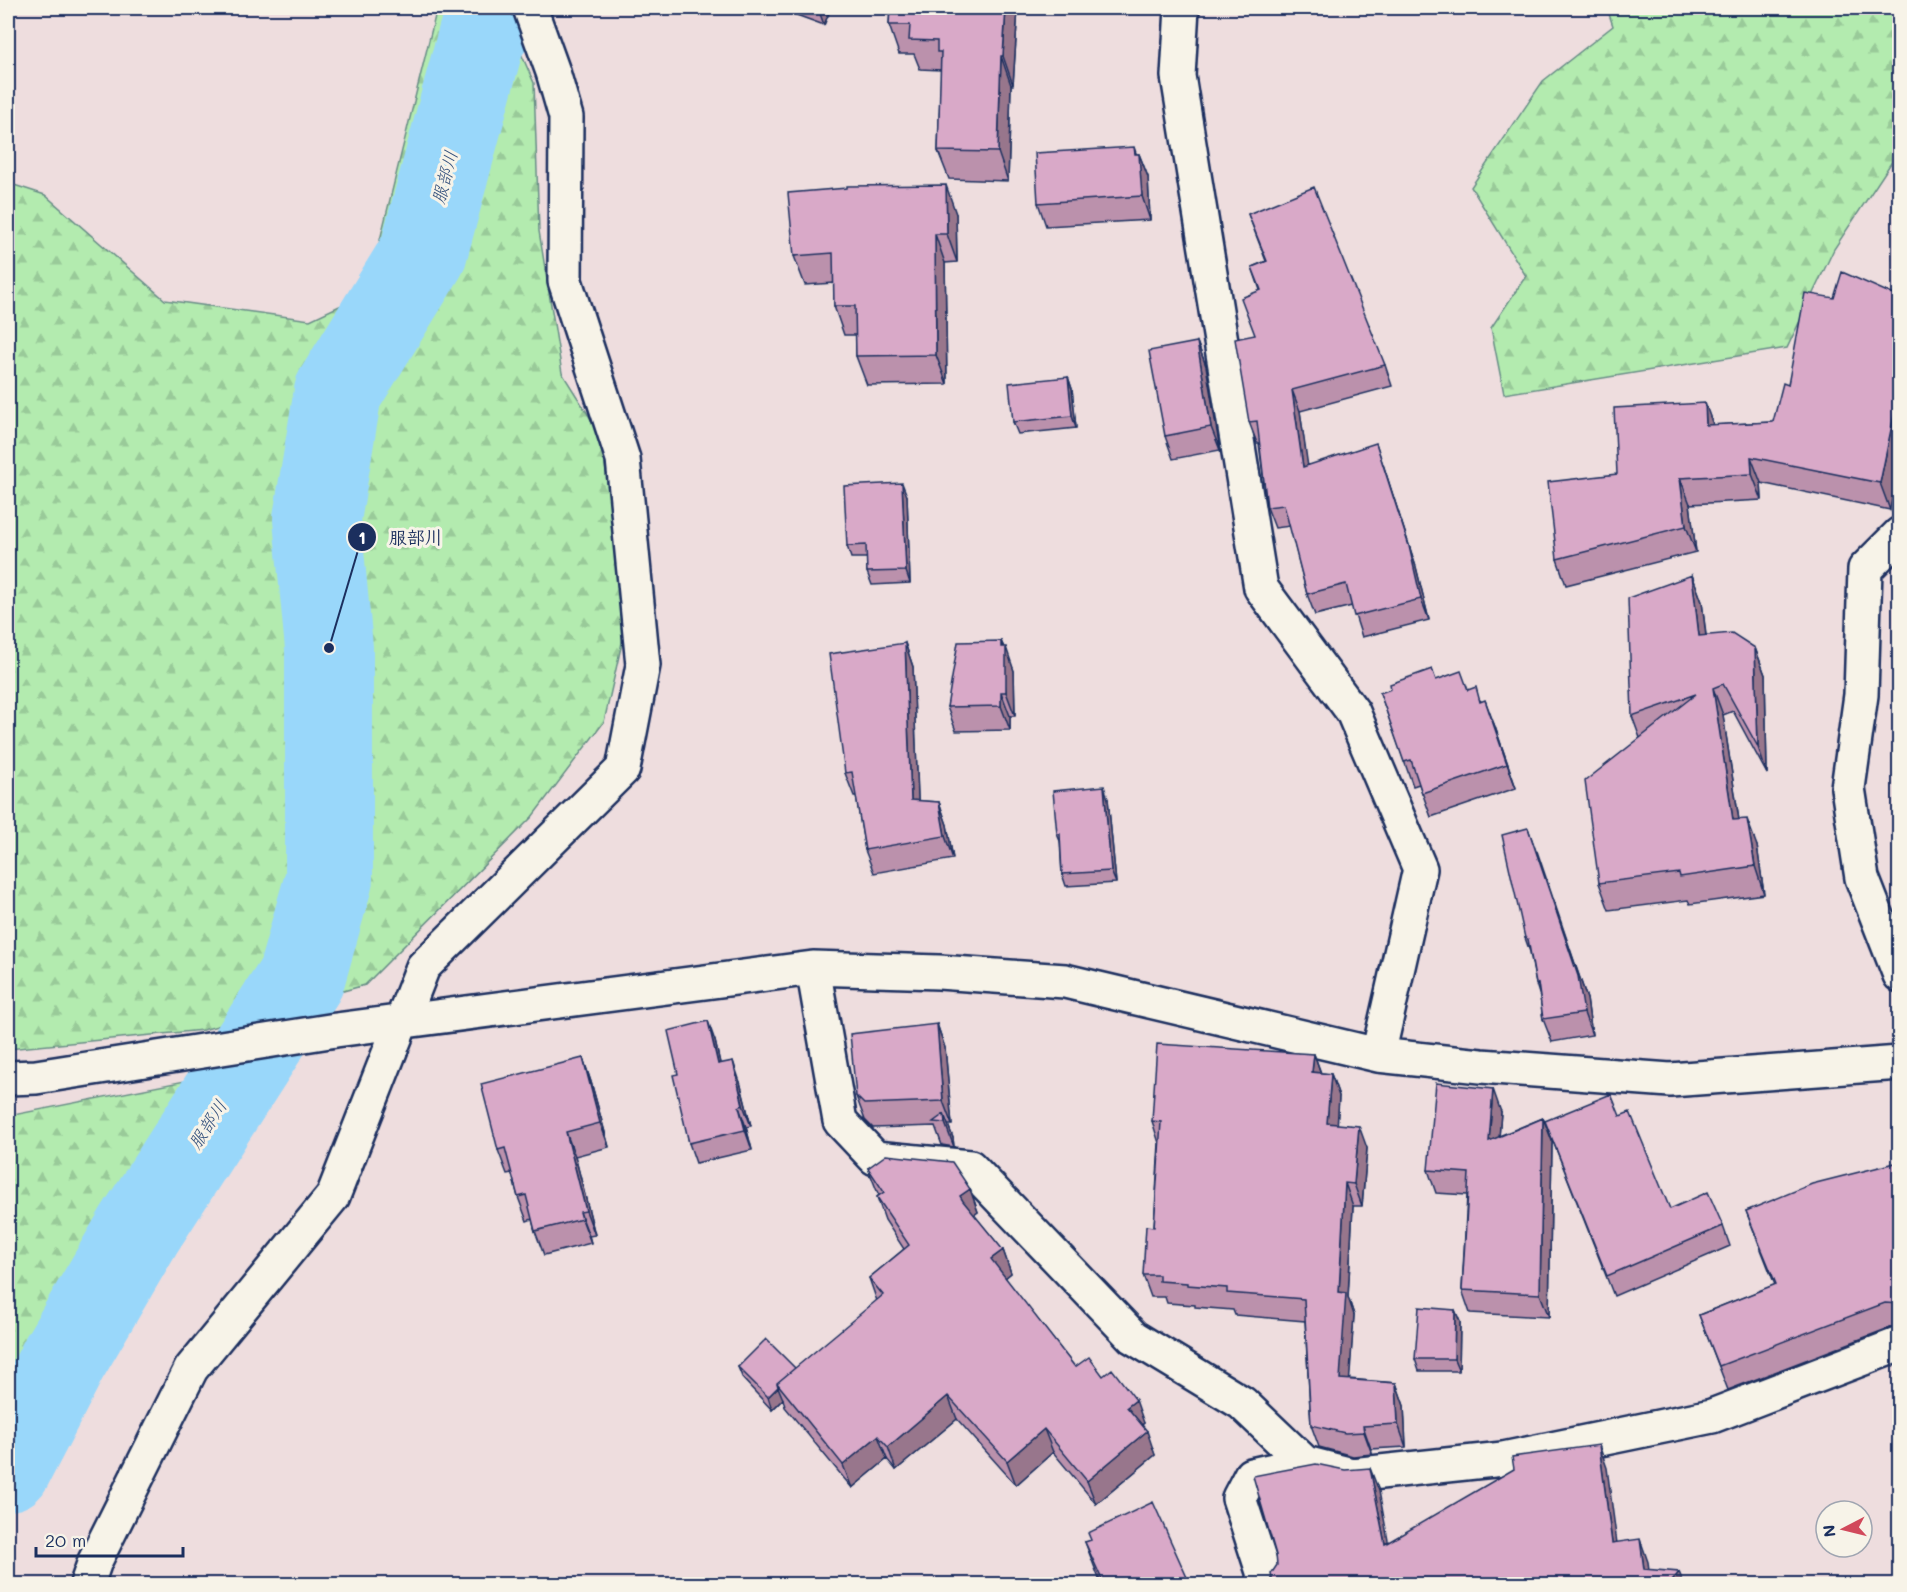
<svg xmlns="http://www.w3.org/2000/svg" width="1907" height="1592" font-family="Mali,'Klee One',sans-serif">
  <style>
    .forest { fill: url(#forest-firs); stroke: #678d86; stroke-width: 1.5 }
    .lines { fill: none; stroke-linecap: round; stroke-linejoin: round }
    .river { stroke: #99d7fa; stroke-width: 88 }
    .minor-casing { stroke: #1b2f5e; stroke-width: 38 }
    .minor { stroke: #f7f3e8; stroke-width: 33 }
    .wall { fill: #bb91ac; stroke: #1b2f5e; stroke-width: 1.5 }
    .shaded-wall { fill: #98768c; stroke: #1b2f5e; stroke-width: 1.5 }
    .building { fill: #d9a9c8; stroke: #1b2f5e; stroke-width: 1.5 }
    .labels { text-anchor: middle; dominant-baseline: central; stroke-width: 6; stroke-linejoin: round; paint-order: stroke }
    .water-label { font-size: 18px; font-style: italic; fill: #34517d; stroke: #f7f3e8 }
    .leader { fill: none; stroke: #1b2f5e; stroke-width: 2 }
    .callout-dot { fill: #1b2f5e; stroke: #f7f3e8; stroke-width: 2 }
    .mark-label { font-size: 18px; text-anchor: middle; font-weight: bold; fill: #fff }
    .callout-label { font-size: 18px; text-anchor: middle; font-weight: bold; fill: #1b2f5e; stroke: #f7f3e8; stroke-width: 6; stroke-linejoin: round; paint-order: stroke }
  </style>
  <defs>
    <pattern id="forest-firs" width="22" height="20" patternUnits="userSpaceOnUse" patternTransform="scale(1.5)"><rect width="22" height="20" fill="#b3ebaf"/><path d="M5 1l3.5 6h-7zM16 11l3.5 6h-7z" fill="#99ca99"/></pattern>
  </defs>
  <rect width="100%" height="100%" fill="#eeddde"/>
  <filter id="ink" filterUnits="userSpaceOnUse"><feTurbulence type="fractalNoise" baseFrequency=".0167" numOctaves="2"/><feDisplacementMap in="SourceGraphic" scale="12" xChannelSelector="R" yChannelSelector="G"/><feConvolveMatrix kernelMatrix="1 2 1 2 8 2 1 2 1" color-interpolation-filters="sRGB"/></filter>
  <g filter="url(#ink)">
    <path class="forest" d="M437 8H501L534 83 539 231 562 373 601 435 626 625 604 722 532 817 365 985 203 1030 8 1049V183L45 195 165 300 310 320 367 293Z
      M1607 8H1899V151L1834 249 1787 348 1504 394 1491 328 1526 276 1471 187 1543 81 1613 26Z
      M205 1077 90 1251 8 1414V1116Z"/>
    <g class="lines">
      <path class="river" d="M8 1467 64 1358 139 1230 301 978 329 879V648L317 519 338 392 423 254 482 35 503 8"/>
      <defs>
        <path id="minor" d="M1182 8 1178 76 1261 588 1353 712 1420 869 1378 1055
          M1900 534 1865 569 1861 695 1848 788 1862 878 1900 975
          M813 968 840 1121 875 1158 970 1167 1133 1337 1242 1403 1305 1463 1352 1475 1503 1459 1712 1416 1900 1344
          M8 1078 36 1077 336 1030 813 968 939 972 1065 981 1378 1055 1481 1066 1670 1080 1900 1063
          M87 1584 95 1561 191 1369 333 1196 423 967 623 769 643 665 623 459 565 281 566 117 553 72 530 8
          M1267 1584 1239 1498 1251 1475 1305 1463"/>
      </defs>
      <use href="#minor" class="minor-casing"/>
      <use href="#minor" class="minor"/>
    </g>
    <path class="wall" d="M779 8H831L824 25 780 9Z
      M890 8H1018L1013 85H1011L1008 181 949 179 938 151 941 70 920 69 914 54H899L889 25Z
      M1137 154H1139L1148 177 1150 220 1046 226 1038 203Z
      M956 214 957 262 945 263 947 384 867 385 856 356V335H844L834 306V283L805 285 794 256Z
      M1248 214 1385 365 1392 386 1300 411 1307 465 1383 464 1416 567 1429 620 1362 637 1352 606 1315 615 1307 594 1290 526 1275 528 1267 507 1259 443H1257L1249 422 1255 335 1260 290 1252 267 1266 261Z
      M1834 298 1890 510 1761 483 1762 500 1690 504 1696 552 1566 585 1557 559 1617 474 1713 425 1773 422 1788 385Z
      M1197 342 1206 366 1220 450 1173 459 1165 436Z
      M1068 377 1072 389 1076 428 1018 434 1013 422Z
      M907 496 910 583 872 585 867 572V558H851L847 546Z
      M1692 575 1702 602 1706 635 1755 648 1765 675 1767 774 1733 711 1723 715 1739 820 1757 846 1764 894 1690 904 1688 900 1609 910 1599 883 1640 738 1632 716Z
      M1001 641 1014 671 1015 716H1010V730L956 731 947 707Z
      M905 643 913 667 918 801 939 802 947 825 953 859 874 873 865 850 856 796H854L845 773Z
      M1436 680 1468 690 1481 701 1494 724 1516 788 1431 817 1419 784 1413 786 1380 693Z
      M1108 799 1116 883 1066 886 1062 874 1060 841 1057 834Z
      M1537 851 1587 999 1592 1035 1552 1042 1543 1019 1540 997 1536 984 1530 952 1525 938Z
      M937 1024 945 1048 952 1125H948L953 1138 954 1147 942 1145 935 1126 873 1128 865 1120 856 1096Z
      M715 1041 720 1064 740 1082 751 1126 746 1127 752 1150 696 1163 689 1143 678 1074Z
      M1314 1054 1321 1073 1331 1074 1339 1096 1337 1124 1367 1148 1362 1206H1353L1348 1297 1354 1315 1349 1379 1396 1383 1404 1406 1406 1447 1371 1449 1372 1454 1353 1456 1319 1447 1311 1425 1305 1321 1235 1315 1233 1310 1195 1307V1305L1167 1303 1165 1297H1151L1143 1275 1154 1227 1159 1143 1152 1121Z
      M583 1058 591 1082 609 1147 575 1156 595 1235 589 1236 591 1243 544 1255 535 1231 532 1219 527 1221 518 1197 512 1173 507 1174 498 1150Z
      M1501 1112 1499 1136 1543 1118 1552 1141 1549 1317 1470 1313 1462 1290 1467 1195 1436 1193 1428 1170Z
      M1620 1116 1670 1209 1723 1226 1730 1246 1614 1296 1545 1121Z
      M1899 1162V1327L1894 1326 1728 1390 1699 1315 1775 1285 1746 1211Z
      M868 1168 970 1189 978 1212 974 1215 1003 1250 1011 1273 1005 1278 1075 1367 1103 1376 1144 1423 1142 1425 1155 1455 1096 1504 1053 1452 1016 1485 957 1419 896 1470 887 1459 852 1488 785 1407 783 1399 772 1410 743 1379 738 1367 795 1369 877 1301 869 1278 904 1249 885 1220 877 1197 879 1195 877 1191Z
      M1455 1310 1460 1322 1459 1371H1419L1415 1359Z
      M1085 1542 1190 1584H1101Z"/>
    <path class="shaded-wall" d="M818 8H831L824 25Z
      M1006 8H1018L1013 85 1003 56Z
      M1001 56 1011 85 1008 181 998 152Z
      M1134 147 1139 162V154L1148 177 1150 220 1142 196Z
      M946 185 956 214 957 262 947 234Z
      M935 234 945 263 947 384 936 355Z
      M1197 342 1206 366 1220 450 1211 427Z
      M1068 377 1072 389 1076 428 1072 416Z
      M1292 390 1300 411 1311 488 1303 467Z
      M1899 391V464L1890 510 1880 483Z
      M1705 403 1715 430 1706 425Z
      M1376 443 1416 567 1429 620 1421 599Z
      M1751 457 1761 483 1762 500 1752 474Z
      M1680 478 1690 504 1696 552 1686 526Z
      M902 483 907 496 910 583 906 571Z
      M1692 575 1702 602 1709 663 1699 636Z
      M1001 641 1006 652V647L1014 671 1015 716 1006 692Z
      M905 643 913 667 919 823 911 800Z
      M1755 648 1765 675 1767 774 1758 747Z
      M1713 688 1723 715 1743 847 1733 820Z
      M1001 692 1010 716V730L1001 706Z
      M1485 700 1494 724 1516 788 1507 764Z
      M1104 786 1108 799 1116 883 1111 871Z
      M939 802 947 825 953 859 945 836Z
      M1747 819 1757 846 1764 894 1755 866Z
      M1528 828 1587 999 1592 1035 1584 1013Z
      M708 1021 715 1041 725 1085 718 1064Z
      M937 1024 945 1048 952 1125 943 1101Z
      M1314 1054 1322 1077 1312 1072Z
      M583 1058 591 1082 609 1147 600 1123Z
      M733 1061 740 1082 751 1126 743 1105Z
      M1331 1074 1339 1096 1336 1146 1327 1123Z
      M1493 1089 1501 1112 1497 1164 1489 1141Z
      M739 1107 746 1127 752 1150 745 1130Z
      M944 1114 953 1138 954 1147 945 1123Z
      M1543 1118 1552 1141 1549 1317 1540 1294Z
      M1359 1126 1367 1148 1362 1206 1354 1184Z
      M566 1132 575 1156 595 1235 586 1211Z
      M1345 1183 1353 1206 1348 1297 1354 1315 1348 1401 1340 1379 1339 1292Z
      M970 1189 978 1212 968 1219 960 1196Z
      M580 1212 589 1236 591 1243 582 1219Z
      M1003 1250 1011 1273 999 1283 991 1259Z
      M1455 1310 1460 1322 1459 1371 1454 1359Z
      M1396 1383 1404 1406 1406 1447 1398 1424Z
      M778 1387 783 1399 772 1410 768 1397Z
      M948 1396 957 1419 896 1470 888 1447Z
      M1136 1400 1144 1423 1135 1430 1127 1407Z
      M1363 1426 1371 1449 1372 1454 1364 1432Z
      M1044 1429 1053 1452 1016 1485 1007 1461Z
      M1147 1431 1155 1455 1096 1504 1087 1481Z
      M878 1436 887 1459 852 1488 843 1465Z
      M1599 1445 1607 1468 1620 1566 1612 1543Z
      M1370 1468 1379 1491 1393 1568 1385 1544Z
      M1640 1539 1648 1562 1651 1584 1644 1569Z
      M1679 1572 1684 1584H1670Z"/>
    <path class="building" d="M890 8H1006L1003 56H1001L998 152 938 151 941 52H937V41L909 40 910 25H889Z
      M1134 147 1135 154H1139L1142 196 1038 203 1035 153Z
      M946 185 947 234H935L936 355 856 356 855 306H834L833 253 794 256 788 193 847 188V186Z
      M1314 187 1385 365 1292 390 1303 467 1376 443 1409 546 1421 599 1354 616 1346 584 1307 594 1284 505 1267 507 1257 421 1249 422 1235 339 1255 335 1241 298 1261 290 1252 267 1267 261 1248 214Z
      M1842 272 1899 297V391L1880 483 1751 457 1752 474 1680 478 1686 526 1557 559 1548 482 1617 474 1614 408 1705 403 1706 425 1773 422 1783 383 1788 385 1805 293 1834 298Z
      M1197 342 1211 427 1165 436 1149 351Z
      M1068 377 1072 416 1013 422 1009 383Z
      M902 483 906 571 867 572 866 545 847 546 844 486Z
      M1692 575 1699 636 1732 633 1755 648 1758 747 1723 684 1713 688 1733 820 1747 819 1755 866 1680 877 1679 873 1599 883 1585 781 1696 694 1632 716 1628 598Z
      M1001 641V647H1006V692H1001V706L947 707 958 642Z
      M905 643 911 800 939 802 945 836 865 850 852 772 845 773 829 654Z
      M1432 669 1436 680 1461 671 1468 690 1476 687 1480 702 1485 700 1507 764 1422 793 1411 760 1404 762 1380 693 1391 689 1390 684Z
      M1104 786 1111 871 1062 874 1060 834H1057L1053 791Z
      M1528 828 1578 976 1584 1013 1543 1019 1538 983 1536 984 1528 939 1525 938 1502 835Z
      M708 1021 718 1064 733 1061 743 1105 739 1107 745 1130 689 1143 673 1075 678 1074 668 1031Z
      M937 1024 943 1101 864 1104 856 1096 850 1034Z
      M1157 1044 1314 1054 1312 1072 1331 1074 1327 1123 1359 1126 1354 1184 1345 1183 1339 1292 1346 1293 1340 1379 1396 1383 1398 1424 1363 1426 1364 1432 1345 1433 1311 1425 1304 1299 1227 1293V1288L1187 1285V1283L1159 1281V1275H1143L1146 1226 1154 1227 1161 1122 1152 1121Z
      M583 1058 600 1123 566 1132 586 1211 580 1212 582 1219 535 1231 526 1195 518 1197 505 1148 498 1150 481 1084Z
      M1436 1083 1493 1089 1489 1141 1543 1118 1540 1294 1462 1290 1469 1173 1428 1170Z
      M1611 1094 1620 1116 1630 1112 1670 1209 1708 1192 1723 1226 1607 1276 1545 1121Z
      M944 1114 945 1123 933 1122Z
      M886 1155 952 1162 970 1189 960 1196 963 1201 1003 1250 991 1259 1075 1367 1089 1357 1103 1376 1112 1369 1136 1400 1127 1407 1147 1431 1087 1481 1044 1429 1007 1461 948 1396 888 1447 878 1436 843 1465 777 1383 883 1295 869 1278 909 1245 877 1197 884 1192 868 1168Z
      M1899 1162V1304L1885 1303 1719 1366 1699 1315 1776 1284 1746 1211 1812 1184Z
      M1419 1307 1455 1310 1454 1359H1415Z
      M766 1339 795 1368 777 1383 778 1387 768 1397 738 1367Z
      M1599 1445 1612 1543 1640 1539 1644 1569 1679 1572 1670 1584H1273L1271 1574 1277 1565 1276 1555 1253 1476 1316 1464 1345 1470 1370 1468 1385 1544 1514 1469 1512 1457Z
      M1153 1502 1190 1584H1104L1085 1542 1091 1540 1088 1533Z"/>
  </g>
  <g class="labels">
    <g class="water-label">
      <text transform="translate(444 177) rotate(-75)">服部川</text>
      <text transform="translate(207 1124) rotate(-57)">服部川</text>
    </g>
  </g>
  <path class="leader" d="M329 648L362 537"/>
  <g class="callout-dot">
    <circle cx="329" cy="648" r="6"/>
    <circle cx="362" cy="537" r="15"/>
  </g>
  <g class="mark-label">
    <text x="362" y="544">1</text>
  </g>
  <g class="callout-label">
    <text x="416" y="544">服部川</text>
  </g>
  <rect width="1907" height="1592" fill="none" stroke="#f7f3e8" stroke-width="30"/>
  <rect x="15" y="15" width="1877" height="1562" fill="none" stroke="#1b2f5e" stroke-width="2" filter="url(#ink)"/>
  <g transform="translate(1844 1529) rotate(263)"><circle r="28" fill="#f7f3e8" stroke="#9fa5b1" stroke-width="1.5"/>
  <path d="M0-4.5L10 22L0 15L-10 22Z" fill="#d1495b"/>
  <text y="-9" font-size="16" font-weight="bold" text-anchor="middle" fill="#1b2f5e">N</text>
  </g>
  <path d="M36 1547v9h147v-9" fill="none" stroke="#1b2f5e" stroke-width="3"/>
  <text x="45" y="1547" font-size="18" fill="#1b2f5e" stroke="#f7f3e8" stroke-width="4.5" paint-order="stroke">20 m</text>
</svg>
